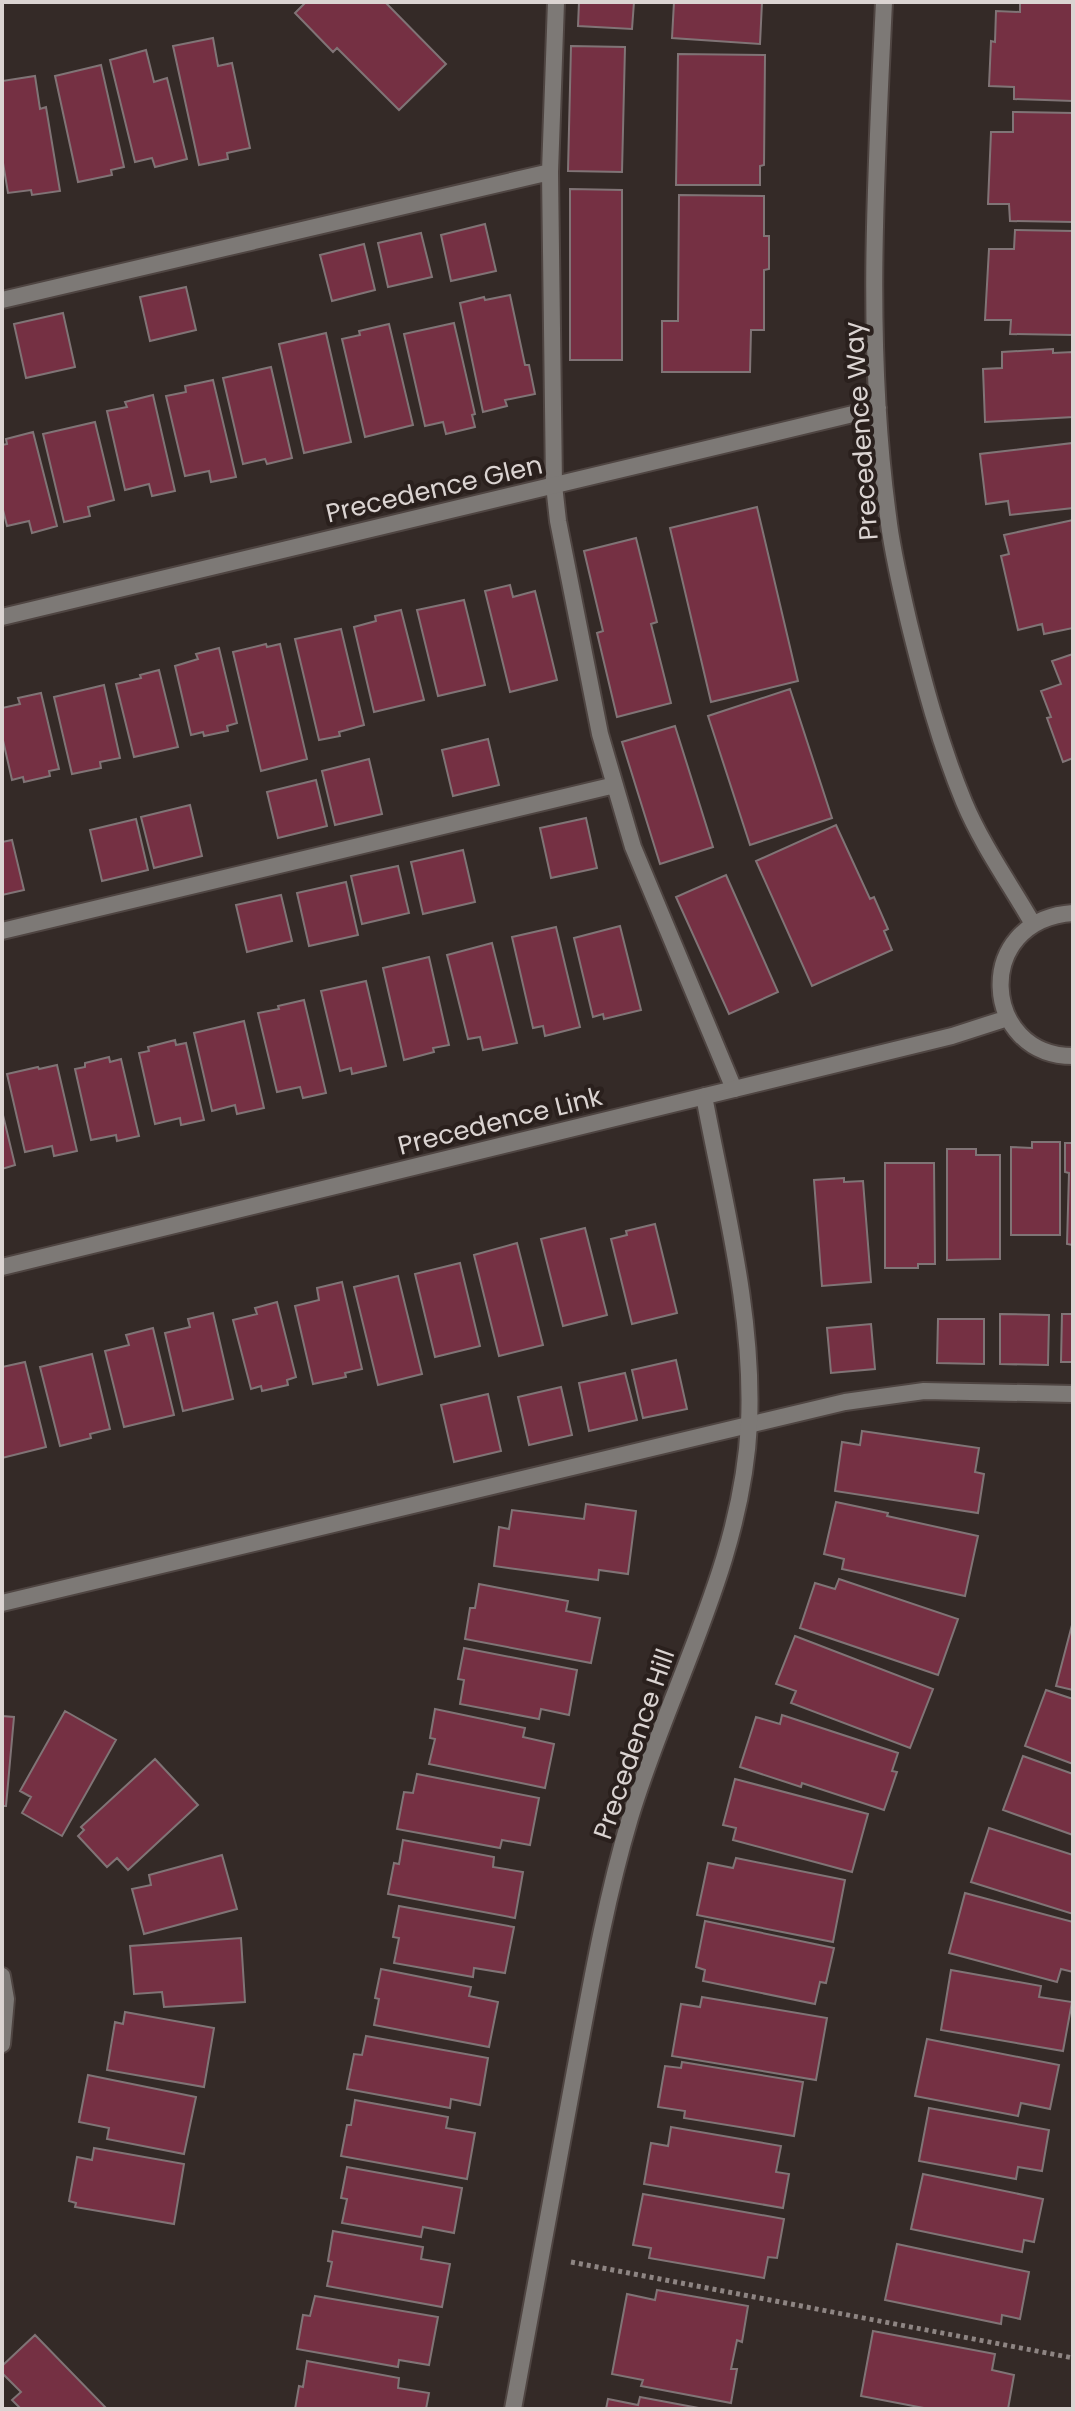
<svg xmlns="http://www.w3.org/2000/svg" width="1075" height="2411" font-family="Poppins,sans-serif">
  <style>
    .building { fill: #753043; stroke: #807476; stroke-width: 2 }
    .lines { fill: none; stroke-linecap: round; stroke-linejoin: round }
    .lane-casing { stroke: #4f4542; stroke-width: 20 }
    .street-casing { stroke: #4f4542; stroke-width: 20 }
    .path { stroke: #8e8583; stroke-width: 5; stroke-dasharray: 4 4; stroke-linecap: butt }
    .lane { stroke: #7d7976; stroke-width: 16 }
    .street { stroke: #7d7976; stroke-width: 16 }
    .labels { text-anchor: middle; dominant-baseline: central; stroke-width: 8; stroke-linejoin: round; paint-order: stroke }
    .street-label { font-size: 26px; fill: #dbd4d2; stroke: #2a201d }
  </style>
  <rect width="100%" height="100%" fill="#342a27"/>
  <path class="building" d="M306 2H385L446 64 399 110 337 48 333 52 295 13Z
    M579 2H634L632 29 578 26Z
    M674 2H762L760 44 672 38Z
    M1020 2H1073V101L1014 99V87L989 86 991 41 995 42 996 11 1020 12Z
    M213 38 218 66 232 63 250 148 227 153 228 159 199 165 173 46Z
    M571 46 625 47 622 172 568 171Z
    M146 50 154 82 167 78 187 159 155 167 152 158 135 162 110 60Z
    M678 54 765 55 764 165 760 166V185H676Z
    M101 65 124 167 111 170 112 175 78 182 55 76Z
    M35 76 40 109 46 107 60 191 32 195 31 190 8 193 2 157V81Z
    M1013 112 1073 113V222L1010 221 1009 204H988L991 132H1013Z
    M570 189 622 190V360H570Z
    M679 195 764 196V236H769V269L764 270V330H751L750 372H662V321H678Z
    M485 224 496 271 451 281 441 235Z
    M1015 230 1073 231V335L1010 334 1011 320H985L989 249H1014Z
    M421 233 432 277 388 287 378 243Z
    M364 244 375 290 332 301 320 255Z
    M186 287 196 330 150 341 140 297Z
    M510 295 525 365H529L535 394 505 400 507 406 483 412 460 303 484 297 485 300Z
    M63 313 75 367 26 378 14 324Z
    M454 323 475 414 472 415 475 427 446 434 443 422 425 426 404 334Z
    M389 324 413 425 365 437 342 339 360 335 359 331Z
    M326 333 351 442 304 453 279 344Z
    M1053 349V353L1073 352V417L985 422 983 369 1002 368V352Z
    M271 367 292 458 267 464 265 459 243 464 223 378Z
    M213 380 236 477 211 482 209 471 185 476 166 396 186 392 185 386Z
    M153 395 175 491 152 496 149 484 125 490 107 411 127 407 125 402Z
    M95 422 114 500 88 507 90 516 64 522 43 434Z
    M33 432 57 526 32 533 29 521 7 526 2 506V445L7 444 6 439Z
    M1073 443V508L1010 515 1008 501 986 504 980 454Z
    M757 507 798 681 711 702 670 528Z
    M1073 520V628L1044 634 1042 624 1018 630 1001 556 1009 554 1004 535Z
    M636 538 657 622 651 624 671 703 617 717 597 633 603 631 584 551Z
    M510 585 513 597 535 591 557 680 510 692 485 591Z
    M464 600 485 685 438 696 417 610Z
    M401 610 424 700 374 712 354 627 376 621 375 616Z
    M341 629 364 725 339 732 340 736 319 740 295 639Z
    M266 644 267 647 280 644 307 759 261 771 233 652Z
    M219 648 237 723 227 726 228 731 204 736 203 732 191 735 175 666 198 659 196 654Z
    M1073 654V758L1063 762 1047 718 1051 717 1041 691 1061 684 1052 661Z
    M159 670 178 747 134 757 116 684 141 678 140 675Z
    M104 685 120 758 100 762 101 768 72 774 54 697Z
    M790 689 832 818 750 845 708 716Z
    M41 693 59 769 49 771 50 776 24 782 23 777 12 780 2 736V708L20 704 18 698Z
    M675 726 713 847 660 864 622 742Z
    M488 739 499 785 453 796 442 750Z
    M369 759 382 814 335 825 322 771Z
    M316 780 327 826 278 838 267 792Z
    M190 805 202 856 154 868 141 817Z
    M586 818 597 868 551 878 540 828Z
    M136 819 148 870 102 881 90 830Z
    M836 825 870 899 874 897 888 929 884 931 892 950 812 986 756 861Z
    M12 840 24 890 2 895V842Z
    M463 850 475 902 423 914 411 862Z
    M398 866 409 913 362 924 351 876Z
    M726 875 778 992 729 1014 676 897Z
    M346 882 358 935 309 946 297 893Z
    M281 895 292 941 247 952 236 905Z
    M620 926 641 1010 604 1019 603 1014 593 1017 574 938Z
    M556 927 580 1027 545 1036 543 1026 533 1028 512 937Z
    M492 943 517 1043 483 1050 480 1037 468 1039 447 955Z
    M429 957 449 1045 433 1048 434 1052 404 1060 383 968Z
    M366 981 386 1066 352 1074 351 1068 340 1071 321 991Z
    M304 1000 326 1093 303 1098 300 1087 277 1092 258 1013 279 1009 278 1006Z
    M244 1021 264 1108 237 1114 235 1105 212 1111 194 1033Z
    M175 1040 176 1045 186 1043 204 1120 181 1125 180 1118 155 1124 139 1053 149 1051 148 1047Z
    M109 1057 110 1062 121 1059 139 1136 117 1141 116 1135 91 1140 75 1069 85 1067V1063Z
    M57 1065 77 1151 54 1156 52 1146 25 1152 7 1074 38 1067 39 1069Z
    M2 1111 15 1165 2 1169Z
    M1032 1142H1060V1235H1011V1147L1032 1148Z
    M1065 1143H1073V1245L1067 1244 1069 1173 1065 1172Z
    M947 1149H976V1155H1000V1259L947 1260Z
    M885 1163H934L935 1264H918V1268H885Z
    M844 1178V1182L863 1181 871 1282 822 1286 814 1180Z
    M655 1224 677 1313 632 1324 611 1239 627 1235 626 1231Z
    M585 1228 607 1315 563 1326 541 1239Z
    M517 1243 543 1345 499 1356 474 1255Z
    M460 1263 480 1346 435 1357 415 1274Z
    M398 1276 422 1374 378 1385 354 1287Z
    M342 1282 362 1369 345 1373 346 1377 313 1384 295 1306 319 1300 317 1288Z
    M277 1302 296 1377 287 1380 288 1385 262 1391 261 1386 251 1389 233 1320 257 1314 255 1308Z
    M213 1313 233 1399 183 1411 165 1333 190 1327 188 1319Z
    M1000 1314 1049 1315 1048 1365 1000 1364Z
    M1062 1314H1073V1362H1061Z
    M938 1319H984V1364L937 1363Z
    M871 1324 875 1369 831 1373 827 1328Z
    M153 1328 174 1415 124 1427 105 1351 129 1345 126 1335Z
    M92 1354 110 1429 90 1434 91 1438 60 1446 40 1367Z
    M676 1360 687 1409 643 1418 632 1370Z
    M25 1362 46 1447 2 1458V1367Z
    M625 1373 637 1420 589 1431 579 1383Z
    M561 1387 572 1435 529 1445 518 1397Z
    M488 1394 501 1451 454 1462 441 1405Z
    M862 1431 979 1448 975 1472 984 1474 978 1513 835 1491 842 1442 860 1445Z
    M836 1502 888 1513 887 1516 978 1536 965 1596 842 1569 844 1559 824 1554Z
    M586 1504 636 1511 628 1574 599 1570 598 1580 494 1566 499 1527 509 1529 512 1510 584 1519Z
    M839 1579 958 1619 938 1675 800 1628 815 1583 835 1589Z
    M479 1584 568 1601 566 1611 600 1618 591 1663 465 1639 470 1608H475Z
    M1072 1625 1073 1626V1690L1056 1686Z
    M795 1636 933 1689 910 1748 791 1703 796 1691 776 1684Z
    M464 1648 577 1670 569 1715 541 1709 539 1719 460 1704 464 1680 458 1679Z
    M1046 1690 1073 1699V1764L1025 1746Z
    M435 1709 525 1728 523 1737 554 1744 545 1788 429 1764 435 1739 430 1738Z
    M65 1711 116 1740 62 1836 22 1813 31 1797 20 1791Z
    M782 1715 898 1753 892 1771 897 1772 884 1810 802 1783 801 1787 740 1767 756 1717 780 1724Z
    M2 1716 14 1717 6 1806H2Z
    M1023 1756 1073 1774V1835L1003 1810Z
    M155 1759 198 1805 128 1870 117 1858 107 1867 78 1836 84 1830 81 1827Z
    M417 1774 539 1798 530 1845 502 1840 500 1848 397 1829 404 1792 413 1793Z
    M735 1779 868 1814 852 1872 733 1840 736 1828 723 1825Z
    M989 1828 1073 1855V1914L971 1882Z
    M403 1840 494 1857 493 1867 523 1872 515 1918 388 1894 394 1863 399 1864Z
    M222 1855 237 1909 144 1934 132 1889 151 1885 149 1875Z
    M736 1858 845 1880 833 1942 697 1915 708 1863 733 1868Z
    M965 1893 1073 1922V1972L1061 1969 1057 1982 949 1953Z
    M399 1906 514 1927 505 1973 474 1968 473 1977 394 1963 399 1938 393 1937Z
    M705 1921 834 1948 826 1983 820 1982 815 2004 703 1981 705 1970 696 1967Z
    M241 1938 245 2002 164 2007 162 1992 134 1994 130 1946Z
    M381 1969 471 1987 469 1996 498 2002 489 2047 374 2025 379 1999 375 1998Z
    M951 1970 1041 1986 1039 1997 1072 2002 1063 2051 941 2030Z
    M702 1997 827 2018 816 2080 672 2056 681 2004 700 2007Z
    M125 2012 214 2028 204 2087 107 2070 115 2022 123 2024Z
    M366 2036 488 2058 480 2105 451 2099 450 2108 347 2089 354 2054 362 2055Z
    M927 2039 1059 2065 1050 2109 1021 2103 1018 2116 915 2096Z
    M682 2062 803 2082 794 2136 684 2118 685 2111 658 2107 665 2066 681 2068Z
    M88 2075 196 2097 184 2154 107 2139 109 2128 79 2122Z
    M355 2100 448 2117 446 2128 475 2133 467 2179 341 2156 347 2125H351Z
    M929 2108 1049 2130 1042 2171 1018 2167 1016 2179 919 2161Z
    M671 2127 781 2146 776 2172 789 2174 783 2208 644 2184 651 2143 668 2146Z
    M94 2148 184 2164 174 2224 75 2207 76 2203 69 2201 77 2157 92 2160Z
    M347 2167 462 2188 454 2233 423 2227 421 2237 342 2223 347 2199 341 2198Z
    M923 2174 1043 2199 1034 2242 1024 2240 1022 2252 911 2229Z
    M643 2194 784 2219 777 2258 768 2257 764 2278 649 2258 651 2248 633 2245Z
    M333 2231 423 2247 421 2259 450 2264 442 2307 327 2286 332 2262 328 2261Z
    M897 2244 1029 2272 1020 2319 1002 2315 1001 2324 885 2300Z
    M657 2290 748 2306 742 2342 737 2340 731 2369H737L731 2403 641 2386 643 2380 612 2374 627 2294 655 2300Z
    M315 2296 438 2317 429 2365 399 2360 398 2367 297 2349 303 2315 310 2316Z
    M873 2331 995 2354 992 2370 1014 2375 1008 2409H929L861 2396Z
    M35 2335 107 2409H21L12 2400 21 2392 2 2373V2366Z
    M307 2361 399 2378 398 2388 429 2393 426 2409H295L299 2386 303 2387Z
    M640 2397 704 2409H606L608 2399 638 2405Z"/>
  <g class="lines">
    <defs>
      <path id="lane" d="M556 2 550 172 554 485 558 521 600 734 633 847 734 1089
        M2 300 550 172
        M2 931 615 785
        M2 1603 845 1402 924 1391 1073 1394"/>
      <path id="street" d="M884 2C876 172 865 347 888 516 892 552 901 588 909 623 924 684 940 744 964 802 982 845 1010 884 1033 924
        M2 617 878 408
        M1073 913C972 920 981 1056 1073 1056
        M2 1267 952 1036 1008 1018
        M2 1976 6 1999 2 2044
        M513 2409C534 2298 554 2187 574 2076 590 1990 605 1902 630 1818 670 1685 742 1565 749 1424 754 1314 724 1203 704 1096"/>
    </defs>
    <use href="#lane" class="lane-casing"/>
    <use href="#street" class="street-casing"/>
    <path class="path" d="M571 2262 1073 2358"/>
    <use href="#lane" class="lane"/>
    <use href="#street" class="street"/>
  </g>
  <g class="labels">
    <g class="street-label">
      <text transform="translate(861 431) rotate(-94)">Precedence Way</text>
      <text transform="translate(434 489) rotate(-13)">Precedence Glen</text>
      <text transform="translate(500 1121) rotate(-14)">Precedence Link</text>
      <text transform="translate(634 1744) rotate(-71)">Precedence Hill</text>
    </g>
  </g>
  <rect width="1075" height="2411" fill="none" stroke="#dbd4d2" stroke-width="8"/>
</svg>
